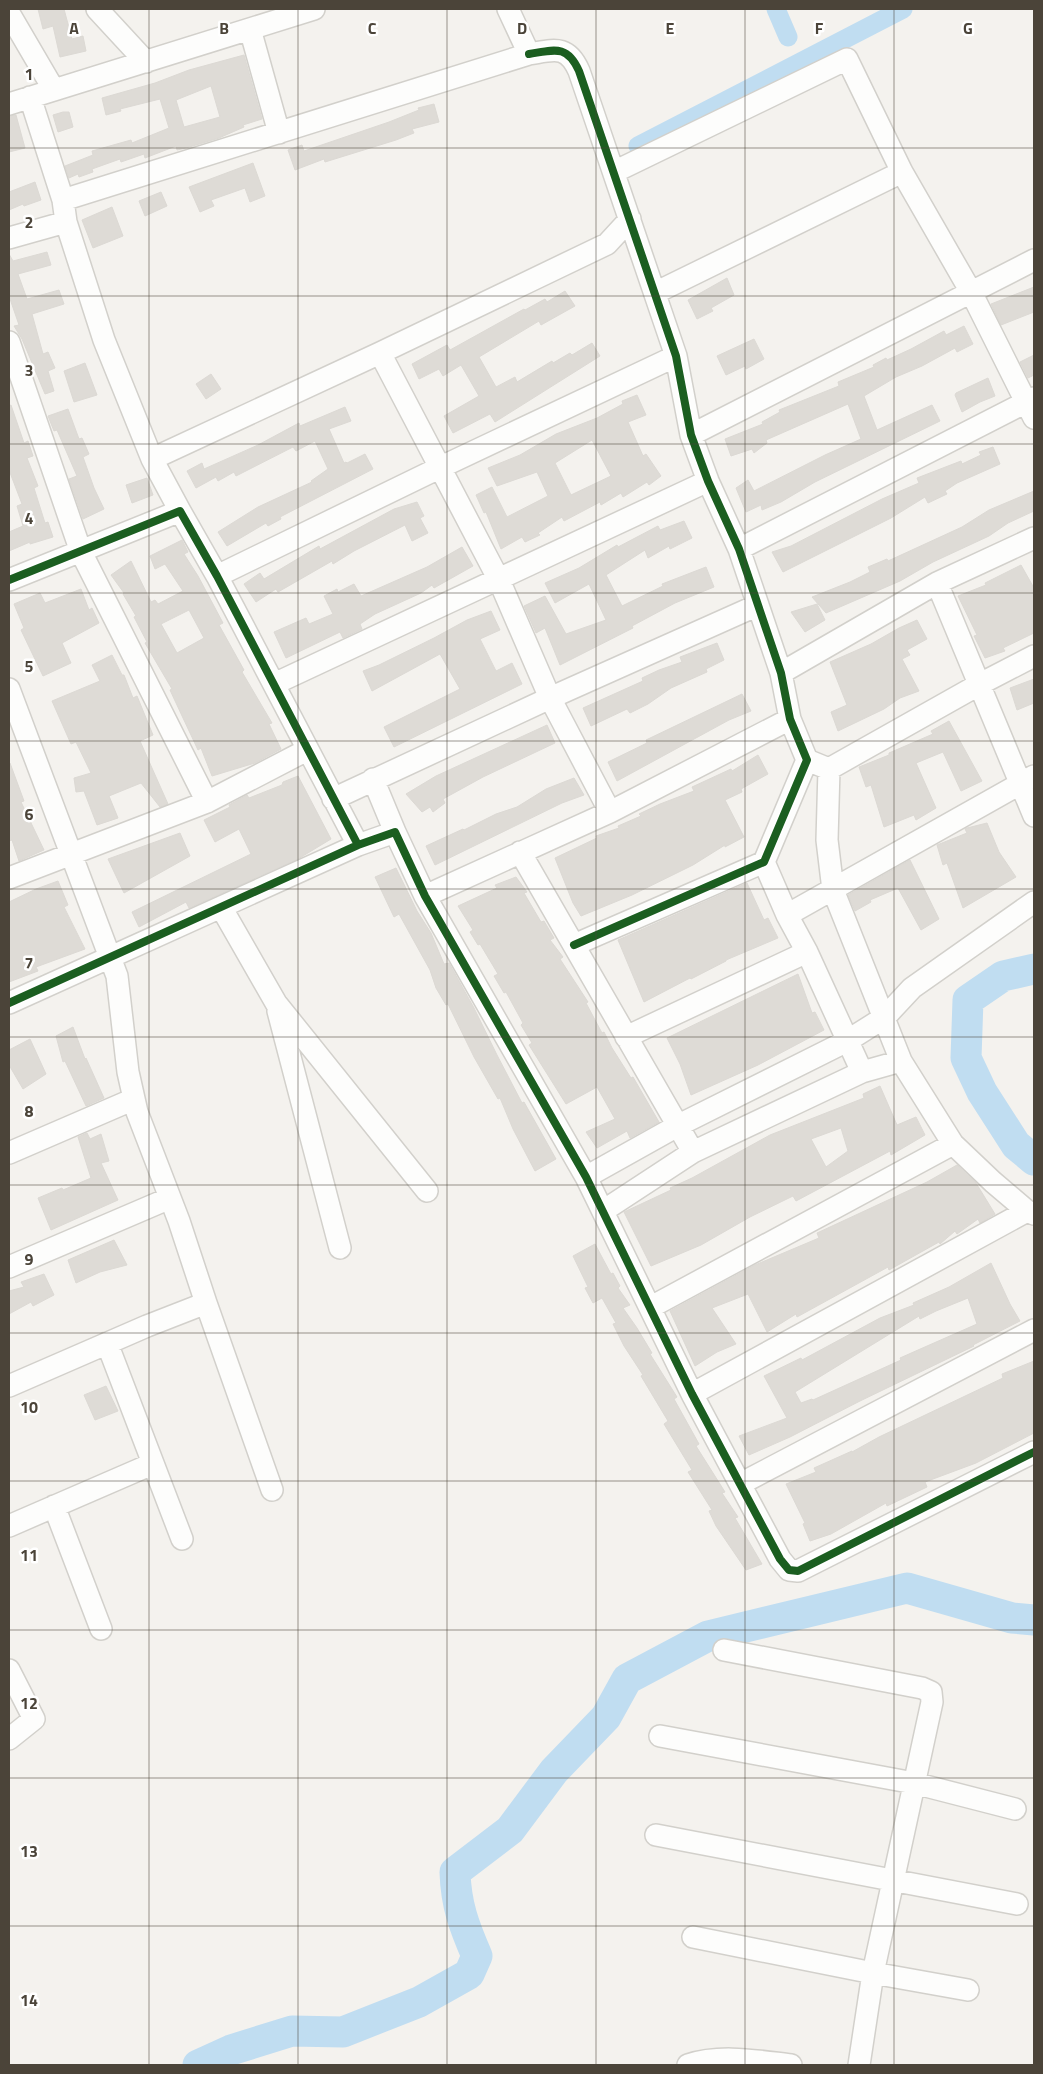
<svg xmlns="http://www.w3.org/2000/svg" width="1043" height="2074" font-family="'Titillium Web',sans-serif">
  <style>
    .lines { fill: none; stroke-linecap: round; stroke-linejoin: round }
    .canal { stroke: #c0ddf1; stroke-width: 19 }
    .river { stroke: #c0ddf1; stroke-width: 31 }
    .building { fill: #dedbd6; stroke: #dcd9d4; fill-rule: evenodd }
    .street-casing { stroke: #d2d0cb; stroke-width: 24 }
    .street { stroke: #fdfdfc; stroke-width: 21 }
    .cycleway-casing { stroke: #fff; stroke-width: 11 }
    .cycleway { stroke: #1b5e20; stroke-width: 8 }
    .grid { fill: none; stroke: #4b4439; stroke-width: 1; stroke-opacity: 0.55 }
    .grid-label { font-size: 16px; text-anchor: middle; font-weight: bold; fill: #4b4439; stroke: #fff; stroke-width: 5; stroke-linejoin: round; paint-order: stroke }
  </style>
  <rect width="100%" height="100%" fill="#f4f2ee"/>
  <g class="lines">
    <path class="canal" d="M776 9 788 37
      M638 146 903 9"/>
    <path class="river" d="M1034 969 1003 976 968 1000 966 1058 982 1092 1016 1145 1034 1160
      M198 2065 231 2050 292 2031 343 2032 419 2002 469 1974 477 1956C464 1926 456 1905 455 1872L510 1830 554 1771 606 1717 627 1679 708 1636 907 1588 1012 1618 1034 1620"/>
  </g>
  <path class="building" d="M38 9H64L72 39 83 36 86 51 60 57 53 26 43 29Z
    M244 55 262 119 243 125 244 127 219 138 186 148 177 150 176 146 145 158 144 154 121 162 120 159 92 169 93 172 79 177 78 174 69 178 65 166 93 155 92 151 131 140 132 143 169 128 160 99 120 109 121 111 106 115 102 98 155 83 189 70ZM211 86 220 117 184 127 176 100Z
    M434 104 439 122 412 129 414 133 396 140 325 162 324 159 295 170 288 150 302 145 304 151 389 122 419 110 418 108Z
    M63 112H69L73 127 58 132 53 115Z
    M16 115 25 148 9 152V116Z
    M253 163 265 196 250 202 245 188 211 200 214 206 200 212 189 187Z
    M35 182 41 200 24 206 23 204 9 210V192Z
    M161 192 167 206 145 216 139 201Z
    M112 207 123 236 93 248 82 220Z
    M47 252 51 265 18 274 27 299 59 290 64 304 32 314 43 354 48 352 55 368 48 371 54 391 45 394 22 339 14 326 19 325 9 296V254L13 261Z
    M727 278 734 295 711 308 713 311 697 319 688 300Z
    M1034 287V312L1001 325 991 304Z
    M565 291 575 306 541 325 539 321 479 357 496 387 515 377 517 382 552 361 553 363 570 353 572 355 592 343 600 356 495 422 490 414 453 433 444 416 479 396 461 365 443 376 439 369 419 379 412 364 447 345 450 350 524 309 525 310 545 299 547 302Z
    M964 326 973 344 957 352 955 348 922 366 896 377 864 396 877 430 932 405 940 421 815 482 781 502 762 510 761 505 746 512 736 488 748 480 754 491 825 455 861 439 848 404 766 440 767 443 754 453 752 449 731 456 725 439 763 424 762 422 780 412 779 410 839 386 838 382 874 367 873 365 886 358 887 360 911 349 944 331 946 335Z
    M754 339 764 359 746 369 745 366 726 375 717 356Z
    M1034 355V375L1028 378 1020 362Z
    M85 363 97 395 74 402 64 371Z
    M211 374 221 389 206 399 196 384Z
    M988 378 995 396 980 402 962 412 955 395 956 393Z
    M637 395 646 415 628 422 643 456 646 454 661 476 649 485 647 482 623 497 621 493 601 505 600 502 564 521 562 517 538 533 540 535 525 542 522 537 501 549 486 512 484 513 476 495 492 487 507 517 548 496 537 472 497 486 488 468 520 455 556 434 597 418 623 404 622 401ZM592 440 611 476 571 495 555 463Z
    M11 405 24 443 28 441 33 456 27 458 38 486 34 488 45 523 48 522 53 537 30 544V542L9 551V532L23 526 17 506 22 504 9 470V406Z
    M345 407 351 421 329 429 344 463 346 462 347 463 365 454 373 469 280 517 281 519 268 526 266 523 227 546 218 532 258 507 312 482 311 481 328 469 315 441 296 451 293 447 236 476 234 472 218 481 216 477 196 488 187 471 202 463 204 469 258 445 299 423 300 426Z
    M68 409 79 439 82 438 89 454 83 457 94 488 104 509 83 519 69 479 77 476 57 430 54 431 48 416Z
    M993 447 1000 464 957 483 945 491 947 494 928 503 925 497 891 518 783 572 772 552 791 546 882 499 919 483 917 478 961 461 962 464 981 455 979 452Z
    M147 478 153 495 132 503 126 485Z
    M1034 491V511L1008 523 989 536 933 562 900 581 826 613 812 597 850 582 870 572 868 567 887 559 888 561 962 527 989 510Z
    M417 502 424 516 420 518 428 533 412 541 405 525 354 551 333 564 332 561 278 592 276 589 256 602 244 584 260 573 264 579 319 546 320 549 394 509Z
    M684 521 692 538 670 549 669 546 648 558 645 550 606 575 622 606 663 586 662 584 706 567 714 587 675 603 632 626 633 628 560 665 545 628 536 633 524 606 545 596 566 634 606 620 589 584 555 603 545 583 579 568 617 545 618 547 658 526 660 530Z
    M182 540 188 552 184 554 198 576 223 623 219 625 244 670 242 672 272 723 269 724 281 749 255 763 212 776 201 748 198 750 183 718 170 690 172 689 145 643 147 642 134 617 136 616 123 594 124 593 111 575 131 561 151 602 155 600 158 604 183 591 165 564 155 569 150 556ZM189 610 204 638 177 653 161 624Z
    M462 547 473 566 434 588 432 585 421 593 375 614 360 624 362 629 343 638 340 632 286 658 274 632 306 618 309 624 333 614 324 596 337 589 338 592 354 584 361 596 427 567Z
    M1021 565 1034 588V633L1003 648 1005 651 985 658 974 636 977 635 958 596 986 585 985 583Z
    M81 589 89 610 92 608 99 623 62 643 71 663 43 676 21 630 24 628 14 604 40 593 45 603Z
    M817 604 825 620 805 632 791 612Z
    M491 611 500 630 480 639 496 671 512 663 522 684 394 747 384 727 460 689 440 654 372 691 363 671 379 665 434 638 467 620Z
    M917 620 927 639 907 650 910 655 902 659 919 691 900 698 884 709 838 731 831 712 847 705 830 662 871 644 899 628Z
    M717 643 724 660 706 669 707 672 671 688 648 704 630 713 627 709 591 726 583 708 643 681 642 678 659 670 682 662 680 657Z
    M112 655 122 675H124L133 698 137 696 153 735 140 741 168 804 160 807 141 783 109 796 118 818 97 825 84 791 76 792 74 778 91 773 76 742 71 744 52 701 100 681 92 665Z
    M1034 679V703L1017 710 1010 688Z
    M742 694 751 711 729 720 617 781 608 762 647 743 646 740Z
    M949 721 982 781 961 791 943 752 916 763 936 808 916 820 914 815 884 827 871 785 866 787 859 767 889 755V753L933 734 931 731Z
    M547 725 555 743 483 777 443 799 445 803 433 812 430 807 422 812 406 794 436 776Z
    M758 755 768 774 741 789 742 792 725 800 744 837 725 847V845L693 865 632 895 581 916 573 903 555 858 597 838 596 836 619 828 618 826 641 816 639 814 660 804 694 791 692 787 731 769 732 771Z
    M9 763H10L24 801 21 802 44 850 19 861 12 840 9 841Z
    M298 776 331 839 298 859 189 908 186 902 139 927 132 912 251 854 239 829 215 842 204 820 230 807 229 805 247 795 249 798 282 785 283 782Z
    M574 778 584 795 562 803 435 865 426 846 463 829 464 830 496 814 517 807 546 789Z
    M987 823 999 852 1016 877 963 908 947 863 943 865 937 845 967 833 965 829 967 828Z
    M180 833 190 856 124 893 108 859Z
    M910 860 939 919 921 930 898 888 870 900 871 902 855 911 848 895Z
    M396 868 417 911 431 933 444 964 449 963 474 1008 497 1055 522 1103 524 1102 556 1159 535 1171 513 1129 500 1098 498 1099 474 1057 448 1004 446 1005 436 988 430 970 399 914 394 917 375 877Z
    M516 877 527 892 524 893 541 922 544 921 554 938 550 940 563 957 560 959 588 1002 586 1003 602 1033 604 1032 612 1048 631 1078 633 1077 659 1122 630 1138 627 1131 597 1148 586 1132 615 1119 597 1087 566 1104 529 1045 532 1043 521 1025 523 1023 506 992 504 993 494 976 498 974 480 944 478 945 470 932 473 930 458 906 497 888 495 885Z
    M58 881 68 905 64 907 85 949 36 967 38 971 9 982V902L36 889Z
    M747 883 764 920 768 918 778 938 726 960V961L691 979 690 978 644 1002 618 940Z
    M798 974 812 1013 815 1012 824 1030 758 1065 691 1095 680 1064 667 1038Z
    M73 1027 85 1059 86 1058 104 1098 86 1106 65 1061 63 1062 56 1036Z
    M30 1039 46 1074 23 1089 9 1065V1050Z
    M880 1086 897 1125 916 1117 925 1135 891 1155 890 1151 796 1201 793 1196 750 1217 701 1245 651 1266 624 1212 671 1190 670 1188 692 1178 770 1135 864 1098 863 1094ZM841 1128 848 1151 826 1167 811 1139Z
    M87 1133 90 1139 101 1134 109 1161 101 1163 118 1200 51 1230 38 1198 62 1188 63 1190 91 1178 78 1137Z
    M957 1165 976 1183 995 1214 980 1223 978 1219 957 1234 955 1231 940 1244 939 1242 889 1270 888 1267 797 1317 796 1314 767 1332 748 1294 712 1308 736 1344 717 1352 695 1366 670 1311 755 1265 819 1238 817 1233 927 1182Z
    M114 1240 127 1265 100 1272 76 1283 68 1260Z
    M595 1244 611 1274 613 1273 620 1286 618 1288 630 1305 623 1308 637 1328 652 1353 650 1354 677 1397 674 1399 699 1444 696 1446 725 1492 722 1493 738 1517 735 1518 762 1564 746 1570 716 1526 709 1511 712 1510 688 1472 692 1470 664 1424 668 1421 641 1376 643 1375 624 1346 613 1324 616 1323 602 1298 593 1303 585 1288 588 1287 573 1256Z
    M991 1263 1010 1304 1020 1321 973 1345 974 1346 860 1401 790 1437 749 1455 739 1436 787 1418 764 1376 801 1358 802 1360 880 1318 914 1305 913 1303 949 1287ZM968 1298 977 1324 918 1350 900 1358 901 1360 813 1400 812 1399 801 1403 795 1392 919 1316 920 1319 936 1311Z
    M44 1274 54 1295 33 1306 31 1302 9 1314V1291L24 1287 21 1282Z
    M1034 1361V1433L976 1463 925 1482 927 1487 887 1506 886 1503 831 1534 810 1541 803 1524 805 1523 786 1484 816 1472 814 1468 852 1451V1452L879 1437 1003 1378 1002 1374Z
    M106 1386 118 1411 95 1420 84 1395Z"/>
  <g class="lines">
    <defs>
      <path id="street" d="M97 9 146 62
        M9 13 54 90
        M250 29 279 133
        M529 54C554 50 567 44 579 71L676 356 691 435 708 481 739 549 781 673 790 719 807 760 764 862 574 945
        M30 97 63 200 66 222 104 340 152 459 180 511
        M9 104 314 9
        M614 172 847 59 902 172 971 292 1034 418
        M63 200 529 54 508 9
        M9 238 66 222
        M655 293 902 172
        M9 342 81 552 207 802
        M380 353 499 580 550 698 610 812
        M691 435 1034 260
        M152 459 380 353 607 244 630 219
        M739 549 1034 398
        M217 576 439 468 676 356
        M9 580 180 511 217 576 358 845 9 1003
        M937 583 1034 816
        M781 673 937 583 1034 538
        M274 684 708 481
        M9 689 117 976 128 1072 137 1112 179 1221 206 1303 147 1326 9 1386
        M807 760 829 769 827 840 833 890 901 1061 953 1144 993 1182 1027 1211 1034 1214
        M829 769 980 684 1034 656
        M373 779 395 832
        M333 799 550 698 758 605
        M358 845 395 832 425 896 586 1177 692 1394 780 1559 789 1570 798 1571 1034 1452
        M520 852 693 1152
        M764 862 787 915 807 952 862 1072
        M9 878 207 802 307 750
        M425 896 610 812 790 719
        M221 907 276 1003 427 1191
        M787 915 1034 776
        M278 1011 340 1248
        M626 1037 807 952
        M9 1153 134 1099
        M586 1177 679 1125 847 1041 885 1017 912 988 1034 902
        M603 1211 693 1152 862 1072 901 1061
        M9 1267 170 1198
        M206 1303 272 1490
        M651 1307 953 1144
        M107 1343 182 1539
        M692 1394 1027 1211
        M740 1484 1034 1330
        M54 1506 101 1629
        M9 1526 152 1464
        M724 1650 922 1688 931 1692 932 1702 873 1973 859 2065
        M9 1670 34 1719 9 1739
        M660 1736 914 1783 1015 1809
        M656 1835 1017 1904
        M693 1937 873 1973 968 1990
        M688 2065C721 2054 757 2061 791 2065"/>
    </defs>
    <use href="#street" class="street-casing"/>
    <use href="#street" class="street"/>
    <defs>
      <path id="cycleway" d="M529 54C554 50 567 44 579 71L676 356 691 435 708 481 739 549 781 673 790 719 807 760 764 862 574 945
        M9 580 180 511 217 576 358 845 9 1003
        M358 845 395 832 425 896 586 1177 692 1394 780 1559 789 1570 798 1571 1034 1452"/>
    </defs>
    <use href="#cycleway" class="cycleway-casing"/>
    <use href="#cycleway" class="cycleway"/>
  </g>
  <path class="grid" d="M149 9V2065M298 9V2065M447 9V2065M596 9V2065M745 9V2065M894 9V2065M9 148H1034M9 296H1034M9 444H1034M9 593H1034M9 741H1034M9 889H1034M9 1037H1034M9 1185H1034M9 1333H1034M9 1481H1034M9 1630H1034M9 1778H1034M9 1926H1034"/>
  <g class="grid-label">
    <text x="74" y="34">A</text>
    <text x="224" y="34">B</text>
    <text x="372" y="34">C</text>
    <text x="522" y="34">D</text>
    <text x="670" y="34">E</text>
    <text x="819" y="34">F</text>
    <text x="968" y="34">G</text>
    <text x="29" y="80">1</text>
    <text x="29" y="228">2</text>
    <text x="29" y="376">3</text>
    <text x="29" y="524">4</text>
    <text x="29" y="672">5</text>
    <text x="29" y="820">6</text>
    <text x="29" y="969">7</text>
    <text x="29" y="1117">8</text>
    <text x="29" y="1265">9</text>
    <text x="29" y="1413">10</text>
    <text x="29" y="1561">11</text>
    <text x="29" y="1709">12</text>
    <text x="29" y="1857">13</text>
    <text x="29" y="2006">14</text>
  </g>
  <rect width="1043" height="2074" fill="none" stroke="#4b4439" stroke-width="20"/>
</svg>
